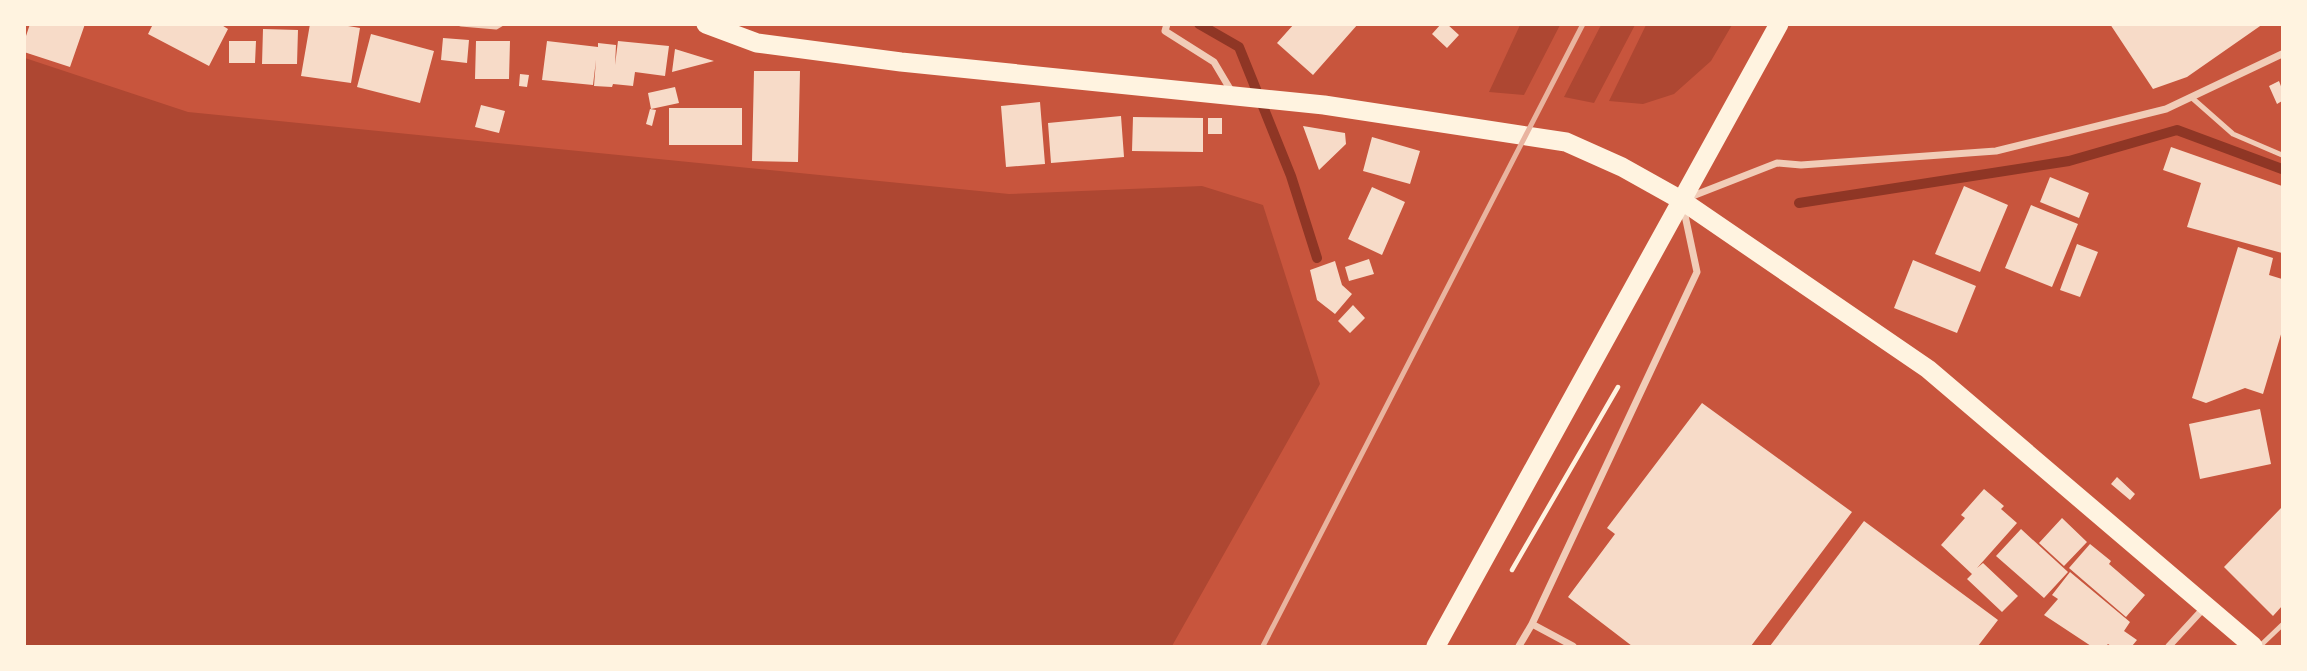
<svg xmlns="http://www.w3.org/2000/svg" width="2307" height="671" font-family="Raleway,sans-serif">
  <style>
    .green { fill: #ae4732 }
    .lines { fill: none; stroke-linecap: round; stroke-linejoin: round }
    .stream { stroke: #8f3625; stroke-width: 10 }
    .building { fill: #f7dbc8 }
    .path { stroke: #fff3e0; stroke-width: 4.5 }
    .service { stroke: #f1ccb7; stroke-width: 5 }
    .minor { stroke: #f1ccb7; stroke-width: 7 }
    .trunk { stroke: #fff3e0; stroke-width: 19 }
    .rail { stroke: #e9b49f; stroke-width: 5 }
  </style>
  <rect width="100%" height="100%" fill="#c8553d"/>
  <path class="green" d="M1520 25H1560L1524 95 1489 92Z
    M1601 25H1635L1594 103 1564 97Z
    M1646 25V24L1732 25 1711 61 1674 94 1643 104 1609 101Z
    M25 58 188 112 1009 194 1202 186 1263 205 1320 384 1172 646H25Z"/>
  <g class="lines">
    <path class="stream" d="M1199 24 1239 47 1291 176 1317 258
      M1799 203 2069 161 2177 130 2282 169"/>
  </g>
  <path class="building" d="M30 24H85L70 67 24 52V42Z
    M153 24H220L228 29 209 66 148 34Z
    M310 24H336L360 28 351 83 301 76Z
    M1294 24H1358L1313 75 1277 43Z
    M1441 24H1447L1459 35 1447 48 1432 34Z
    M2110 24H2263L2187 77 2153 89Z
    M263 29 298 30 297 64H262Z
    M371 34 434 51 420 103 357 87Z
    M443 38 469 40 467 63 441 60Z
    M229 41H256L255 63H229Z
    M476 41H510L509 79H475Z
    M547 41 598 47V43L616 45 615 65 618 41 669 46 665 76 635 72 633 86 613 84 612 87 594 86 596 60 593 85 542 80Z
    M675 49 714 61 672 72Z
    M754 71H800L798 162 752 161Z
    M520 74 529 75 527 87 519 86Z
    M2279 81 2282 89V101L2277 104 2269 86Z
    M675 87 679 103 651 109 648 93Z
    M1040 102 1045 164 1006 167 1001 106Z
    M481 105 505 111 499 133 475 127Z
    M669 108H742V145H669Z
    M650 109 656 110 652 126 646 124Z
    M1121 116 1124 157 1051 163 1048 123Z
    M1133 117 1203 118V152L1132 151Z
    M1208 118H1222V134H1208Z
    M1303 126 1345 133 1346 144 1319 170Z
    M1372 137 1420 151 1410 184 1363 171Z
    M2171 147 2282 186V253L2187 227 2201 183 2163 170Z
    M2050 177 2089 193 2079 218 2040 202Z
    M1964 186 2008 205 1980 272 1935 254Z
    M1372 187 1405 202 1382 255 1348 239Z
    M2031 205 2078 224 2052 287 2005 268Z
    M2077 244 2098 252 2080 297 2060 290Z
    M2238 247 2273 258 2269 275 2282 279V331L2263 394 2245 388 2206 403 2192 398Z
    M1369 259 1374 274 1349 281 1345 267Z
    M1913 260 1976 286 1957 333 1894 308Z
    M1335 261 1342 285 1352 294 1335 314 1317 300 1310 270Z
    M1353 305 1365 318 1350 333 1338 321Z
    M1702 403 1852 512 1751 646H1632L1568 597 1615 534 1607 528Z
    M2260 409 2271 464 2200 479 2189 424Z
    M2117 477 2135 494 2130 500 2111 484Z
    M1984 489 2004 506 2001 509 2017 523 1977 568 1983 563 2018 596 2002 612 1967 579 1972 574 1941 545 1965 518 1961 515Z
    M2282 507V606L2273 616 2224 567Z
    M2062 518 2087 542 2064 566 2039 543Z
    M1864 521 1998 620 1978 646H1770Z
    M2021 529 2068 572 2044 598 1996 556Z
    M2090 544 2111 561 2109 564 2145 595 2126 617 2069 568Z
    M2070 572 2130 622 2124 631 2137 640 2132 646H2111L2108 644 2106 646H2091L2044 615 2058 599 2052 595Z"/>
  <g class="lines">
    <path class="path" d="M1512 570 1618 387"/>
    <path class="service" d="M461 24 496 27 501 24
      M2191 97 2233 134 2282 155
      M2260 646 2282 625"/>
    <path class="minor" d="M1167 24 1165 31 1214 62 1233 94
      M1690 197 1777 163 1801 165 1996 151 2166 109 2282 54
      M1532 624 1573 646
      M1519 646 1532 624 1697 272 1683 206
      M2169 646 2204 608"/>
    <path class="trunk" d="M706 24 757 43 901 62 1324 105 1566 142 1622 167 1681 200 1928 369 2253 646
      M1436 646 1779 24"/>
    <path class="rail" d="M1263 646 1583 24"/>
  </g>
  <rect width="2307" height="671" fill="none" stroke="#fff3e0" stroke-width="52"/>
</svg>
